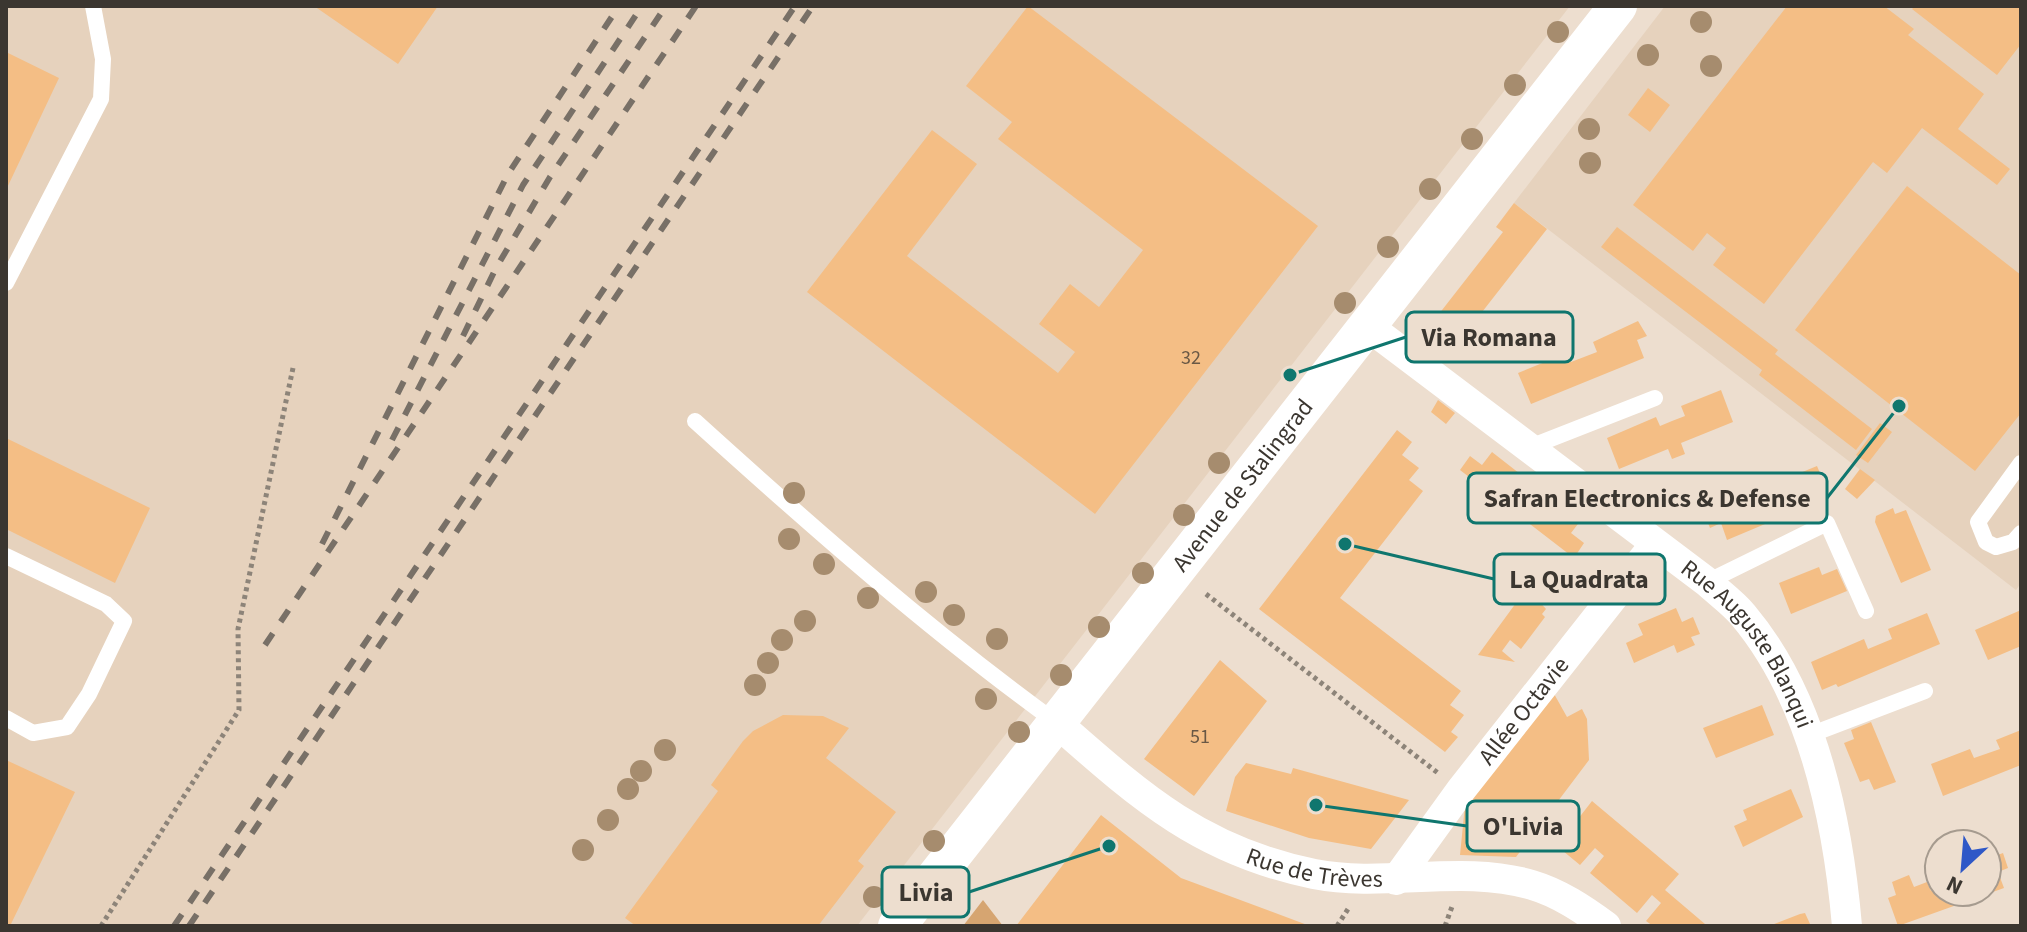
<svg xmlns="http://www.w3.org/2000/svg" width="2027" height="932" font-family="'Source Sans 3',sans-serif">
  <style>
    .built { fill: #e6d2bd }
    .green { fill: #d6a571 }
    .building { fill: #f4be85 }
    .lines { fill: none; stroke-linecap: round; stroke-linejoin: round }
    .path { stroke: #8d8479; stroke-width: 5; stroke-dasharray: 4 4; stroke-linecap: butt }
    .service { stroke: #fff; stroke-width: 16 }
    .minor { stroke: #fff; stroke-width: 30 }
    .tertiary { stroke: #fff; stroke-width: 38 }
    .rail { stroke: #787067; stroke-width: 6; stroke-dasharray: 14 14; stroke-linecap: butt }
    .tree { fill: #a68c6e }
    .labels { text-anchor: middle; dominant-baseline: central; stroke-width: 6; stroke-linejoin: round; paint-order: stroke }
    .number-label { font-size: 20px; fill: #695845 }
    .street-label { font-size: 24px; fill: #3b3630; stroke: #eddecf }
    .leader { fill: none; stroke: #0f766e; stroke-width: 3 }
    .callout-dot { fill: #0f766e; stroke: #eddecf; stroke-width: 3 }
    .callout { fill: #eddecf; stroke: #0f766e; stroke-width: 3 }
    .callout-label { font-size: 26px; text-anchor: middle; font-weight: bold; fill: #3b3630 }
  </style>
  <rect width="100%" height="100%" fill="#eddecf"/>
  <path class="built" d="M6 6H1570L857 926H6Z
    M1665 6H2021V583L2016 590 1514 203Z"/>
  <path class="green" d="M983 900 1003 926H963Z"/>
  <path class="building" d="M314 6H438L398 64Z
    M1028 6 1318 226 1095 514 807 292 932 130 977 164 907 256 1058 373 1075 352 1039 324 1070 284 1099 307 1143 250 998 139 1012 122 966 86Z
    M1787 6H1884L1914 29 1908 35 1984 94 1958 129 2010 169 1997 185 1922 128 1887 173 1873 162 1764 304 1713 265 1726 248 1707 233 1693 251 1633 205Z
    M1915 6H2021V44L1997 75 1912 9Z
    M6 52 59 78 6 190Z
    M1648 88 1670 105 1650 132 1628 115Z
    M1907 186 2021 275V413L1975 471 1795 330Z
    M1514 203 1547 229 1454 348 1428 328 1503 232 1496 227Z
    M1617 227 1778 350 1775 354 1872 429 1856 450 1759 375 1762 370 1601 247Z
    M1638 321 1647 336 1637 340 1644 358 1531 404 1518 373 1567 353 1571 362 1597 352 1593 342Z
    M1721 390 1733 422 1681 443 1685 454 1672 459 1668 449 1619 469 1607 438 1656 417 1660 426 1672 421 1685 416 1681 406Z
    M1438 400 1455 413 1446 424 1431 412Z
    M1880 423 1892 432 1868 463 1856 455Z
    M1397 430 1412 442 1402 455 1419 468 1409 480 1423 491 1340 598 1461 691 1450 705 1464 715 1451 732 1458 737 1445 752 1259 609Z
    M6 438 150 508 115 583 6 529Z
    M1492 452 1524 477 1519 484 1530 493 1540 501 1547 494 1581 520 1571 533 1584 543 1574 558 1460 470 1470 456 1482 465Z
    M1817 466 1830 497 1727 540 1721 523 1710 528 1704 513 1753 492 1757 502 1782 491 1778 482Z
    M1860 469 1875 480 1857 499 1845 489Z
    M1893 508 1895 514 1906 510 1931 570 1901 583 1875 522 1876 516Z
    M1819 567 1822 575 1837 569 1847 591 1791 614 1779 583Z
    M1527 588 1546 609 1542 614 1545 617 1521 649 1510 640 1502 651 1515 662 1478 655Z
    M1676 608 1682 622 1693 617 1700 634 1691 637 1695 645 1677 653 1674 645 1634 663 1626 643 1643 635 1638 624Z
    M2021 610V646L1988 660 1975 630Z
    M1927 613 1940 644 1838 687 1836 684 1822 690 1811 662 1864 639 1868 649 1892 639 1888 629Z
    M1220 660 1267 701 1194 796 1144 759Z
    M1553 692 1567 717 1582 709 1587 719 1589 760 1516 857 1460 855 1465 805Z
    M1762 705 1774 735 1716 758 1703 728Z
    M783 715 823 716 849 728 826 758 896 812 858 861 864 866 818 926H636L625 918 718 791 711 785 743 741 753 731Z
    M1871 722 1896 782 1874 790 1869 779 1860 782 1844 743 1854 739 1851 730Z
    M2021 730V765L1943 796 1931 764 1970 749 1974 758 2000 749 1996 740Z
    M6 760 75 792 10 926H6Z
    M1246 763 1291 774 1293 768 1409 800 1371 849 1309 838 1226 811 1235 777Z
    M1791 789 1803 817 1743 847 1734 826 1747 820 1743 810Z
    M1592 801 1679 874 1665 890 1705 924 1703 926H1653L1646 921 1661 903 1652 895 1637 913 1590 873 1604 856 1595 848 1580 865 1557 846Z
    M1101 815 1181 878 1310 926H1016Z
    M2003 853 2008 868 1998 872 2004 888 1898 926 1888 898 1896 895 1892 882 1909 875 1914 887 1927 882 1931 891 1939 888V892H1987V859Z
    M1805 913 1811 926H1769L1800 914Z"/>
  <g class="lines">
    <path class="path" d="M1206 594 1438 773
      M101 926 239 710 238 629 293 368
      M1337 926 1350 906
      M1445 926 1453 904"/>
    <path class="service" d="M6 283 101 99 103 59 93 6
      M695 421C812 527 929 630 1057 723
      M1530 447 1655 398
      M2021 463 1978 522 1986 542 1996 547 2013 542 2021 533
      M6 556 106 604 124 621 89 694 67 727 33 733 6 718
      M1707 582 1827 523 1866 611
      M1807 736 1925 691"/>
    <g class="minor">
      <path id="s1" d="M1369 327 1707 582C1719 593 1733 603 1743 615 1813 698 1838 822 1847 926"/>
      <path id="s2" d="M1057 723C1140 796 1201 851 1314 874 1385 888 1462 864 1532 885 1559 893 1583 909 1606 926"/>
      <path id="s3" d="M1396 880 1461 790 1655 544"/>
    </g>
    <path class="tertiary" id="s4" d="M897 926 1618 6"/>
    <path class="rail" d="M463 336 496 268 550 177 666 6
      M392 440 523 185 642 6
      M322 544 508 174 619 6
      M265 645 696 6
      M174 926 795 6
      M189 926 813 6"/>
  </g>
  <g class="tree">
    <circle cx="1701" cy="22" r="11"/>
    <circle cx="1558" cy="32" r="11"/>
    <circle cx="1648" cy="55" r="11"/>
    <circle cx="1711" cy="66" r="11"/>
    <circle cx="1515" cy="85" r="11"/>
    <circle cx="1589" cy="129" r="11"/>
    <circle cx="1472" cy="139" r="11"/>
    <circle cx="1590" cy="163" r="11"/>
    <circle cx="1430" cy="189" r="11"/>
    <circle cx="1388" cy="247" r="11"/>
    <circle cx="1345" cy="303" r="11"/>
    <circle cx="1219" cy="463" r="11"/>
    <circle cx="794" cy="493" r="11"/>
    <circle cx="1184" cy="515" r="11"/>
    <circle cx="789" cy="539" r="11"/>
    <circle cx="824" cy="564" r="11"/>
    <circle cx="1143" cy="573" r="11"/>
    <circle cx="926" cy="592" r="11"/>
    <circle cx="868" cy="598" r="11"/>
    <circle cx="954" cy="615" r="11"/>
    <circle cx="805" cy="621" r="11"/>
    <circle cx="1099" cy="627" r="11"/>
    <circle cx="997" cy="639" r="11"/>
    <circle cx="782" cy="640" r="11"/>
    <circle cx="768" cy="663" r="11"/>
    <circle cx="1061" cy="675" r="11"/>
    <circle cx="755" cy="685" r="11"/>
    <circle cx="986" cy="699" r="11"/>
    <circle cx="1019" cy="732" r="11"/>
    <circle cx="665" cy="750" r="11"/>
    <circle cx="641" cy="771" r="11"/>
    <circle cx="628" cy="789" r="11"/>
    <circle cx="608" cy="820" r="11"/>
    <circle cx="934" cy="841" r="11"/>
    <circle cx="583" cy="850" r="11"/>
    <circle cx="874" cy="897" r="11"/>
  </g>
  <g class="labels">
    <g class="number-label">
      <text x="1191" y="358">32</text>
      <text x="1200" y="737">51</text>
    </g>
    <g class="street-label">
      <text stroke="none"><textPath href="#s4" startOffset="560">Avenue de Stalingrad</textPath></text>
      <text stroke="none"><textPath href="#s1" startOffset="498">Rue Auguste Blanqui</textPath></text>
      <text stroke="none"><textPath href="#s3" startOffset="212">Allée Octavie</textPath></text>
      <text stroke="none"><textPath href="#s2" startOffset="302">Rue de Trèves</textPath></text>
    </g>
  </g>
  <path class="leader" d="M1290 375L1406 337M1899 406L1827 498M1345 544L1494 579M1316 805L1467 826M1109 846L969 892"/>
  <g class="callout-dot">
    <circle cx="1290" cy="375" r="8"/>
    <circle cx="1899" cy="406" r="8"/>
    <circle cx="1345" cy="544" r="8"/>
    <circle cx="1316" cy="805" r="8"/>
    <circle cx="1109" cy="846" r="8"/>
  </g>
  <g class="callout">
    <rect x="1406" y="312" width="167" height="50" rx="8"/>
    <rect x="1468" y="473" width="359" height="50" rx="8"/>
    <rect x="1494" y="554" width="171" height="50" rx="8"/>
    <rect x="1467" y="801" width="112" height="50" rx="8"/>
    <rect x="882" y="867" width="87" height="50" rx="8"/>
  </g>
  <g class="callout-label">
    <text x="1489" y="346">Via Romana</text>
    <text x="1647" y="507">Safran Electronics &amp; Defense</text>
    <text x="1579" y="588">La Quadrata</text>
    <text x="1523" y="835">O'Livia</text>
    <text x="926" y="901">Livia</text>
  </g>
  <rect width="2027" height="932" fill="none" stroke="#3b3630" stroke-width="16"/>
  <g transform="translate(1963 868) rotate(206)"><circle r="38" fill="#eddecf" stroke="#a69b8f" stroke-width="2"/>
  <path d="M0-6L14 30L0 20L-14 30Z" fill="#2f58c7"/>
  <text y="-12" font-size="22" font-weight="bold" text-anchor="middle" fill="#3b3630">N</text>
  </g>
</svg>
